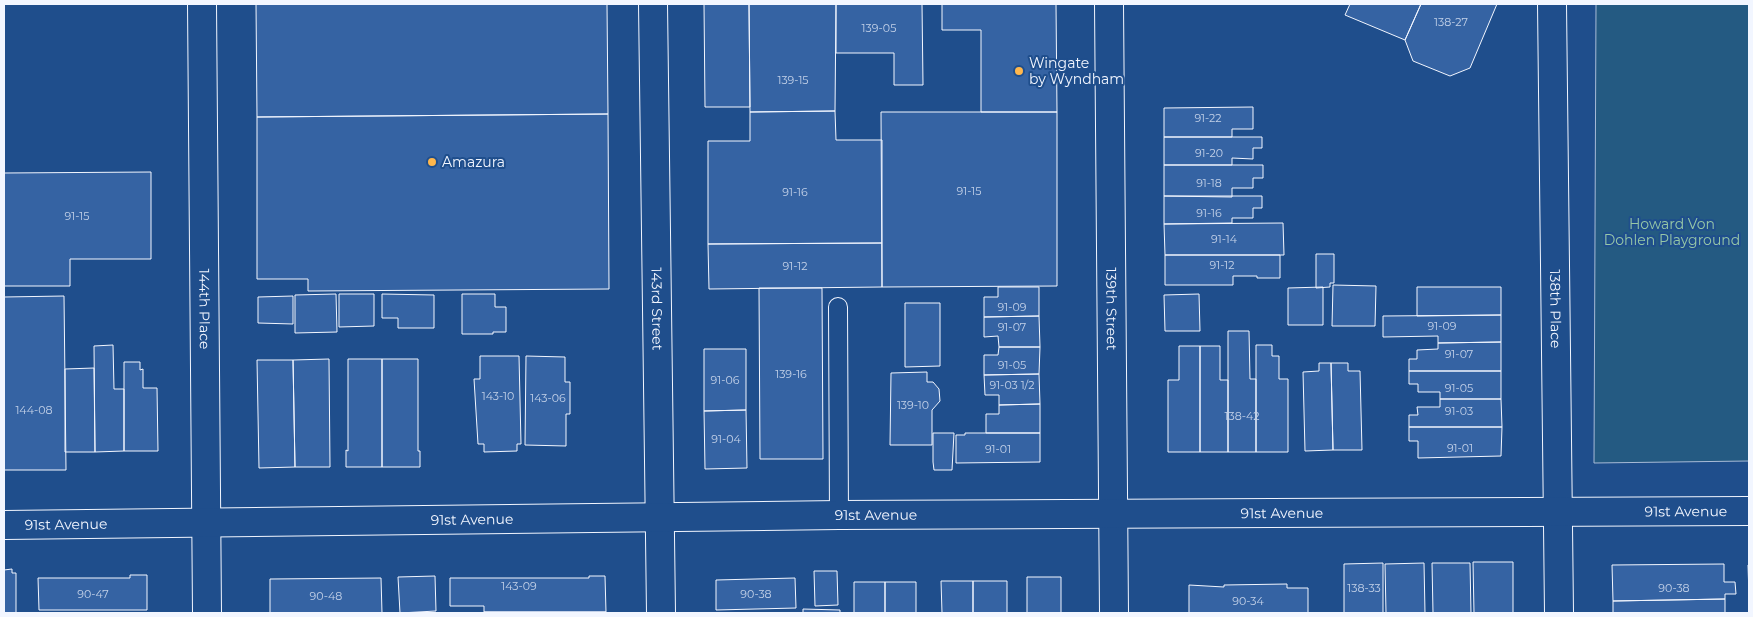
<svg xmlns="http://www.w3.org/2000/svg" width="1753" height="617" font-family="Montserrat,sans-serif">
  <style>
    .green { fill: #245a82; stroke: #a8bbd7 }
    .building { fill: #3563a3; stroke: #f2f6ff }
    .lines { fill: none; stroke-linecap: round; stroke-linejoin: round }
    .service-casing { stroke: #f2f6ff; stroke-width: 20 }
    .minor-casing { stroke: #f2f6ff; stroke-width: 30 }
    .service { stroke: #1f4e8c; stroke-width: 18 }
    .minor { stroke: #1f4e8c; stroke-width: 28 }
    .poi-dot { fill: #ffb74d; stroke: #1f4e8c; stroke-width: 2 }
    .labels { text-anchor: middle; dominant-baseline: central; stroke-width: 4; stroke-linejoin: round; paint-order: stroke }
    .number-label { font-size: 11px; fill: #c3d1e8 }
    .poi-label { font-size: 14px; fill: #f2f6ff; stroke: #1f4e8c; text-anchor: start }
    .park-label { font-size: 14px; fill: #97c8a6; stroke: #1f4e8c }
    .street-label { font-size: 14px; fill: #f2f6ff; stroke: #1f4e8c }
  </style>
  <rect width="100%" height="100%" fill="#1f4e8c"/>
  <path class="green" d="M1596 4H1749V461L1594 463Z"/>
  <path class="building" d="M256 4H607L608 114 257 117Z
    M704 4H749L750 107H705Z
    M749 4H836L835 111 750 112Z
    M836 4H922L923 85H894V53H836Z
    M942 4H1056L1057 112H981V30H942Z
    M1350 4H1421L1405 40 1345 15Z
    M1421 4H1497L1470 68 1450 76 1413 61 1405 40Z
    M1253 107V129H1232V137H1164V108Z
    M835 111 836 140H882V243L708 244V141H750V112Z
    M881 112H1057V286L882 287Z
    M608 114 609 289 308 291V279H257V117Z
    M1164 137H1262V148H1253V159L1232 158V165H1164Z
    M1164 165H1263V178H1253V188H1232V197L1164 196Z
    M151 172V259H70V286H4V173Z
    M1164 196H1262V208H1253V218H1232V223L1164 224Z
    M1283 223 1284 255H1165L1164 224Z
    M882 243V287L709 289 708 244Z
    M1316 254H1334V283H1330V287L1316 288Z
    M1165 255H1280V278H1257V276H1233V285H1165Z
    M1333 285 1376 286 1375 326H1332Z
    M998 287H1039V316L984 317V297H998Z
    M1323 287V325H1288V288Z
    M1417 287H1501V315L1417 316Z
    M759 288H822L823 459H760Z
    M336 294 337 332 295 333V295Z
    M339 294H374V326L339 327Z
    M382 294 434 295V328H398V318H382Z
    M462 294H495V307H506V332H493V334H462Z
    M1199 294 1200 331H1165L1164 295Z
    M64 296 66 470H4V297Z
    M293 296V324L258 323V297Z
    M905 303H940V366L905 367Z
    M1501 315V342L1438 343V336L1383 337V316Z
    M1039 316 1040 347H999L998 336 984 337V317Z
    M1228 331H1249L1250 379H1256V452H1228Z
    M1501 342V371H1409V359H1417V350L1438 349V343Z
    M113 345 114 389H124V451L95 452 94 346Z
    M1256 345H1272V356H1279V379H1288V452H1256Z
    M1179 346H1200V452H1168V380H1179Z
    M1200 346H1220V380H1228V452H1200Z
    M999 347H1040L1039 374 984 375V355H998Z
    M704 349H746V410L704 411Z
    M480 356H519L521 444H517V451L484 452V444H478L474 379H480Z
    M526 356 565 357V382H570V414H566V446L525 445Z
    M329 359 330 467H295L293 360Z
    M348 359H382V467H346V450L348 451Z
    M382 359H418V451H420V467H382Z
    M257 360H293L295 467 259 468Z
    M124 362H140V370L143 369V388H157L158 451H124Z
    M1319 363H1331L1333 450 1305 451 1303 372 1319 371Z
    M1331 363H1348V371H1360L1362 450H1333Z
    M94 368 95 452H65V369Z
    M1409 371H1501V399H1440V392H1418V384H1409Z
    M927 372V382H933L939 389 940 401 932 410V445H890L891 373Z
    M1039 374 1040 404 999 405V395H985L984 375Z
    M1440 399H1501L1502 427H1409V415H1418L1417 407H1440Z
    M1040 404V433H986V414H999V405Z
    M746 410 747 468 705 469 704 411Z
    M1409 427H1502L1501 456 1418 458V441H1409Z
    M933 433H954L952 470H934L933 462Z
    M965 433H1040V462L956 463V435H965Z
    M1473 562H1513V613H1474Z
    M1383 563V613H1344V564Z
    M1424 563 1425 613H1386L1385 564Z
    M1432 563H1470L1471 613H1433Z
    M1724 564V582H1735L1736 594H1725V599L1613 601 1612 565Z
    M1748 565H1749V596Z
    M12 569V573H16V613H4V570Z
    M814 571H837L838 605 815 606Z
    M130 575H147V610H39L38 578H130Z
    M435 576 436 611 400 613 398 577Z
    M589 576H605L606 612H484V606H450V578H589Z
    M1027 577H1061V613H1027Z
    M381 578 382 613H270V579Z
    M795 578 796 608 716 610V580Z
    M941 581H973V613H942Z
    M973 581H1007V613H973Z
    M854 582H885V613H854Z
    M885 582H916V613H885Z
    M1287 584V588H1308V613H1189V585L1224 587V585Z
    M1725 599V613H1613V601Z
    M803 609 840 610V613H803Z
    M484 612H606V613H484Z"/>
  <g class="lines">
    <defs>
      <path id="service" d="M838 307 839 515"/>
      <g id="minor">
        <path id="s1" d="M202 4 207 613"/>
        <path id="s2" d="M653 4 661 613"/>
        <path id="s3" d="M1109 4 1114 613"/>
        <path id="s4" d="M1552 4 1559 613"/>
        <path id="s5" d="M4 525 839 515 1749 511"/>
      </g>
    </defs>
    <use href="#service" class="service-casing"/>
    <use href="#minor" class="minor-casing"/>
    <use href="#service" class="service"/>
    <use href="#minor" class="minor"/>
  </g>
  <g class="poi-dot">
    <circle cx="1019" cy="71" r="5"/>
    <circle cx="432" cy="162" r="5"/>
  </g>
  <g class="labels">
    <g class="number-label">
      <text x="1451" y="22">138-27</text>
      <text x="879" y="28">139-05</text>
      <text x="793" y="80">139-15</text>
      <text x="1208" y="118">91-22</text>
      <text x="1209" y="153">91-20</text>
      <text x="1209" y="183">91-18</text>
      <text x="969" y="191">91-15</text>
      <text x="795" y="192">91-16</text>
      <text x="1209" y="213">91-16</text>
      <text x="77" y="216">91-15</text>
      <text x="1224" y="239">91-14</text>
      <text x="1222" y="265">91-12</text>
      <text x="795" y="266">91-12</text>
      <text x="1012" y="307">91-09</text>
      <text x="1442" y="326">91-09</text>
      <text x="1012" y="327">91-07</text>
      <text x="1459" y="354">91-07</text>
      <text x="1012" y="365">91-05</text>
      <text x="791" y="374">139-16</text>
      <text x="725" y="380">91-06</text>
      <text x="1012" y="385">91-03 1/2</text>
      <text x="1459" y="388">91-05</text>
      <text x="498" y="396">143-10</text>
      <text x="548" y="398">143-06</text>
      <text x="913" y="405">139-10</text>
      <text x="34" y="410">144-08</text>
      <text x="1459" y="411">91-03</text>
      <text x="1242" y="416">138-42</text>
      <text x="726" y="439">91-04</text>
      <text x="1460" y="448">91-01</text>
      <text x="998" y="449">91-01</text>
      <text x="519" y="586">143-09</text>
      <text x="1364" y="588">138-33</text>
      <text x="1674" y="588">90-38</text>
      <text x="93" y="594">90-47</text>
      <text x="756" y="594">90-38</text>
      <text x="326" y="596">90-48</text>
      <text x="1248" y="601">90-34</text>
    </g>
    <g class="poi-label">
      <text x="1029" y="63">Wingate<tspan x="1029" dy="16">by Wyndham</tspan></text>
      <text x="442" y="162">Amazura</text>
    </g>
    <g class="park-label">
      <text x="1672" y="224">Howard Von<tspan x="1672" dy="16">Dohlen Playground</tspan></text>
    </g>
    <g class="street-label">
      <text stroke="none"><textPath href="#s2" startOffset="305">143rd Street</textPath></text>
      <text stroke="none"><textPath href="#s3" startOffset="305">139th Street</textPath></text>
      <text stroke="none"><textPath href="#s1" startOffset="305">144th Place</textPath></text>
      <text stroke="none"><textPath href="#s4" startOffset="305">138th Place</textPath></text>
      <text stroke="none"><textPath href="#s5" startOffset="1682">91st Avenue</textPath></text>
      <text stroke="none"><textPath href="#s5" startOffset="1278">91st Avenue</textPath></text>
      <text stroke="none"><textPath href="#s5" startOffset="872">91st Avenue</textPath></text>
      <text stroke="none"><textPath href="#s5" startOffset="468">91st Avenue</textPath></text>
      <text stroke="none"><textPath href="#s5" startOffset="62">91st Avenue</textPath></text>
    </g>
  </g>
  <rect width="1753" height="617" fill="none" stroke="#f2f6ff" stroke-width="10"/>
</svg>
